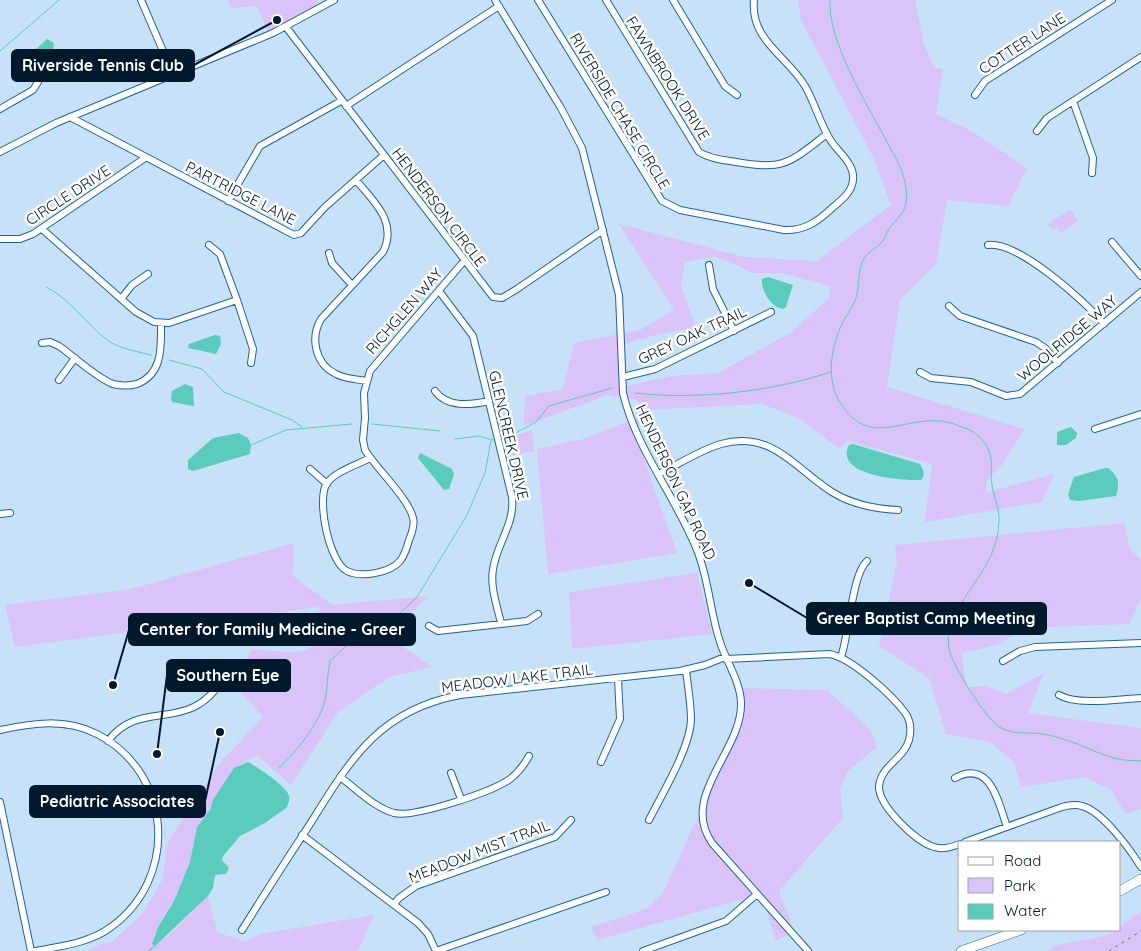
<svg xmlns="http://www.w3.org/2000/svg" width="1141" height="951" font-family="Quicksand,sans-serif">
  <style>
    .green { fill: #d9c3f9; fill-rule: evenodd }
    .water { fill: #5acbbc }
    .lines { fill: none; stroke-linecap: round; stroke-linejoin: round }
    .stream { stroke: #5acbbc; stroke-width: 1 }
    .minor-casing { stroke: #1c6697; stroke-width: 8 }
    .major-casing { stroke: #1c6697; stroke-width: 10 }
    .minor { stroke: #fff; stroke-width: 6 }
    .major { stroke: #fff; stroke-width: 9 }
    .rail { stroke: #4d677c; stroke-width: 1; stroke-dasharray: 2.5 5; stroke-linecap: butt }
    .labels { text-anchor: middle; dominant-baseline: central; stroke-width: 5; stroke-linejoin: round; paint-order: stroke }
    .street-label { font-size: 15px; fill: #00192d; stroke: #fff }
    .leader { fill: none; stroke: #00192d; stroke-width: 2 }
    .callout-dot { fill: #00192d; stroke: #fff; stroke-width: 2 }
    .callout { fill: #00192d; stroke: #00192d; stroke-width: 2 }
    .callout-label { font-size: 16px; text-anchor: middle; font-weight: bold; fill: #fff }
  </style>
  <rect width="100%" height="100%" fill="#c7e2f8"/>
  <path class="green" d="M228 0H317L319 4 268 32 257 6 231 8Z
    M798 0H915L924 44 934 68 943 69 936 114 973 132 1027 168 1008 206 947 200 936 264 900 300 887 387 1024 429 1002 465 987 479 986 493 1054 474 1042 502 925 522 932 464 848 441 839 448 798 418 762 404 644 410 635 434 677 553 548 574 537 449 583 439 639 417 638 400 608 395 523 426 526 396 563 389 574 343 640 330 674 310 619 224 744 257 817 261 891 205 873 157 801 20ZM714 257 729 261 752 273H782L830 286 829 298 792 332 718 373 671 376 627 386 625 344 655 335 696 328 681 285 685 262Z
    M1070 209 1078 221 1061 233 1057 227 1053 230 1048 224Z
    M532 430 534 451 509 456 504 440Z
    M1124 523 1130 549 1141 560V598L1129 624 1022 628 1000 644 961 653 967 687 987 686 1006 694 1044 673 1028 713 1141 728V809L1126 814 1111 790 1084 777 1021 787 1014 762 990 742 946 734 929 678 879 646 897 562 895 545Z
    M294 543 293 576 332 605 429 596 394 629 402 646 432 667 389 677 338 712 291 785 257 755 240 764 213 800 210 810 197 827 190 862 174 901 162 918 153 937H167L208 896 217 932 245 942 260 934 374 915 358 951H87L100 944 112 942 143 913 162 880 168 842 218 765 263 717 236 686 251 649C293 651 327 665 319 607L15 647 5 605 131 589Z
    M697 573 712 634 572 649 569 592Z
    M743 688 827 690 871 730 877 747 847 772 840 789 843 818 779 891 794 931 776 941 761 894 597 940 591 927 646 909 663 893 736 733Z
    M1141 911V951H1047L1053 946 1108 935 1115 930H1120V926Z"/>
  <path class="water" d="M47 39 54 43 53 49 39 60 33 59 30 55Z
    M768 277 793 285 786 307 783 309C771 307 761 291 762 279Z
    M215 335 220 336 221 344 216 354 188 348 189 344Z
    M185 384 193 387 194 406 172 402 171 399 172 391Z
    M1071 427 1077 433 1076 438 1066 445H1057V432Z
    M239 433 248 438 251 445 250 454 193 471 188 469V460L213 438Z
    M853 444 920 464C923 470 926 474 921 480 904 481 833 476 849 445Z
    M420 453 452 469 454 474 449 489 444 490 418 458Z
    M1105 468H1108C1119 477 1120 483 1116 496L1079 501 1070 500 1068 494 1074 477Z
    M248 762C256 766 288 787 289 796 290 800 288 805 286 808L265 823 240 836 223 856 222 860 229 868 226 874 215 875 213 888 208 896 155 946 152 944 158 927 174 901 190 862 197 827 210 810 213 800 234 768Z"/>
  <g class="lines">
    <path class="stream" d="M830 0C827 39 866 103 885 138 896 159 909 178 906 203 904 215 895 220 889 229 886 234 885 239 881 243 876 249 869 251 865 257 856 270 861 289 854 303 851 310 846 315 843 322 831 345 825 381 841 404 869 447 901 418 939 421 948 421 956 425 965 428 976 432 986 441 990 454 993 464 990 475 992 485 994 498 1000 510 999 522 997 570 958 592 949 633 948 638 948 644 949 649 952 665 987 721 1001 728 1014 735 1030 732 1043 734 1069 738 1090 751 1114 758 1123 761 1132 760 1141 761
      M0 51 59 0
      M46 287C72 300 85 323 107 340 120 349 136 351 151 355
      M169 360 202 369 224 392 292 420 302 427
      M635 393C698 400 770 392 831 372
      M372 424 440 431
      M506 438 536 422 549 406 612 388
      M455 439 479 436 493 440
      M251 445 286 430 352 424
      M279 768C297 751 319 724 325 700 328 687 327 674 330 661L348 644 390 623 417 597 467 515 485 473 491 440
      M148 951 155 946"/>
    <defs>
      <path id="minor" d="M141 0 173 74
        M495 0 561 108 582 148 619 295 623 393C636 449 676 497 697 550 709 580 710 612 720 642 726 661 740 681 741 702 743 751 679 795 712 843L808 951
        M538 0 662 201 680 210 784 230C804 231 817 222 831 209 840 201 852 193 853 180 855 164 839 153 831 141 820 124 815 103 805 86 787 56 750 40 754 0
        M606 0 699 152C710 159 724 160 736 162 785 171 790 162 827 134
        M673 0 725 86 737 95
        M286 27 493 297 502 298 517 289 603 230
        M975 95 985 81 1112 0
        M1073 101 1093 158 1092 173
        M346 106 499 6
        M0 109 33 90 38 82
        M70 117 294 235 301 233 325 207 384 155
        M1037 131 1047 118 1141 57
        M0 152 56 123 273 33 334 0
        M356 180C374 202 398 222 383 252L321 319C310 338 315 364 336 374 345 379 356 379 367 381
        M228 201 260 146 341 101
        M42 229 136 312 154 322 169 323 237 300
        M0 239H20L33 234 145 158
        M1112 242 1141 276
        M209 245 220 254 237 300 253 349 251 363
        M988 245C1018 241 1085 301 1104 324
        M329 253 332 263 352 285
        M709 265 713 289 734 331
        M439 291 473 336 512 497C515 524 497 543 493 569 490 587 497 606 501 623
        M121 299 132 285 148 274
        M949 306 960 316 1036 342 1045 348 1058 363
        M42 343 50 342 59 346C76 358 94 376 113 384 121 386 129 386 137 384 163 374 161 347 161 324
        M920 372 931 378 971 382 1006 396 1020 394 1141 292
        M623 377 655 369 771 312
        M59 380 75 358
        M435 391C447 408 471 405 489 401
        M1095 429 1141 414
        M370 458C357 465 336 471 327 483 316 499 329 562 347 571 361 578 390 573 400 561 405 555 407 547 409 540 412 533 415 525 413 518 409 499 376 468 365 450L363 440 365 418 364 393 370 371 464 261
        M310 469 327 484
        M659 474C679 464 700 450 721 444 773 430 795 469 832 492 853 505 875 509 898 510
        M0 514 10 513
        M429 626 438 631 527 621 538 614
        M841 657C849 635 852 574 867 561
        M726 659 829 654C851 657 893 696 906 714 911 722 911 732 909 740 904 759 880 766 879 787 879 806 916 842 934 847 943 850 951 847 960 844
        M1003 661 1020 651 1035 647 1141 643
        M1059 695C1078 706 1119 699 1141 698
        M0 730C33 723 65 718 97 734 173 773 179 878 111 927 90 943 61 946 35 951
        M108 741C142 696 189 737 224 677
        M601 762 620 719 618 678
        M451 773 461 799
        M340 777C357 789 373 807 394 813 414 818 492 792 510 779 518 773 524 765 529 756
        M955 778C990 759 998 801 1007 827
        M0 802 31 951
        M649 820C662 794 690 748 691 720 691 704 688 687 686 670
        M302 835 418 923 428 934 436 951
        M965 842 1062 807C1069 805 1075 804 1082 806 1102 811 1130 849 1141 867
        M394 904 399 898 416 886 555 837 571 820
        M242 930C264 895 287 859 310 824 350 760 379 710 460 695L680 671 705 665 725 657
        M436 951 606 892
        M643 951 726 921 757 894"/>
      <path id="major" d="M1120 891 1141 879
        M961 951 1021 930"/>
    </defs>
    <use href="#minor" class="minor-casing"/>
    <use href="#major" class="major-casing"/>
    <use href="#minor" class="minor"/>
    <use href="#major" class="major"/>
    <path class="rail" d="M1109 951 1141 931"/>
  </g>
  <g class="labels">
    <g class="street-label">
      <text transform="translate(1022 43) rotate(-33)">COTTER LANE</text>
      <text transform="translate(668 78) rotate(58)">FAWNBROOK DRIVE</text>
      <text transform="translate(620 111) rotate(59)">RIVERSIDE CHASE CIRCLE</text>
      <text transform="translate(241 193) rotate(27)">PARTRIDGE LANE</text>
      <text transform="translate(68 195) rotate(-33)">CIRCLE DRIVE</text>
      <text transform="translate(439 207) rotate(53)">HENDERSON CIRCLE</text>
      <text transform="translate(404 311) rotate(-49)">RICHGLEN WAY</text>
      <text transform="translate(692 335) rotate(-25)">GREY OAK TRAIL</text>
      <text transform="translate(1067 338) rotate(-40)">WOOLRIDGE WAY</text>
      <text transform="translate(509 435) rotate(77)">GLENCREEK DRIVE</text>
      <text transform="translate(676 482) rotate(65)">HENDERSON GAP ROAD</text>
      <text transform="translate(517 678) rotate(-7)">MEADOW LAKE TRAIL</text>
      <text transform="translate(479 851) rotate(-21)">MEADOW MIST TRAIL</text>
    </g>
  </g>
  <path class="leader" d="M277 20L194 65M749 583L807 618M113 685L129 630M157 754L167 675M220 732L205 801"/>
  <g class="callout-dot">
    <circle cx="277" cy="20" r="5"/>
    <circle cx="749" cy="583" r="5"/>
    <circle cx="113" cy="685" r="5"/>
    <circle cx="157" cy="754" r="5"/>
    <circle cx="220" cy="732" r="5"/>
  </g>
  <g class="callout">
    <rect x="12" y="50" width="182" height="31" rx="5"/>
    <rect x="807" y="603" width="239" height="31" rx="5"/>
    <rect x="129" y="614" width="286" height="31" rx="5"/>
    <rect x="167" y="660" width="123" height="31" rx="5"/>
    <rect x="30" y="786" width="175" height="31" rx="5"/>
  </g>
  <g class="callout-label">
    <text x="103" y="71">Riverside Tennis Club</text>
    <text x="926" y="624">Greer Baptist Camp Meeting</text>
    <text x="272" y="635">Center for Family Medicine - Greer</text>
    <text x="228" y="681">Southern Eye</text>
    <text x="117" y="807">Pediatric Associates</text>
  </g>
  <rect x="958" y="841" width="162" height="90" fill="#ffffff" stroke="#99a3ab"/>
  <rect x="968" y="857" width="25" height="8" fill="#ffffff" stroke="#99a3ab"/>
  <text x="1004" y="866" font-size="15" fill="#00192d">Road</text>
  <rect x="968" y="878" width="25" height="15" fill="#d9c3f9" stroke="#99a3ab"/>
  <text x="1004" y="891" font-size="15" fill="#00192d">Park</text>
  <rect x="968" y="904" width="25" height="15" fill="#5acbbc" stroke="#99a3ab"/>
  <text x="1004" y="916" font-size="15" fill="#00192d">Water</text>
</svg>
